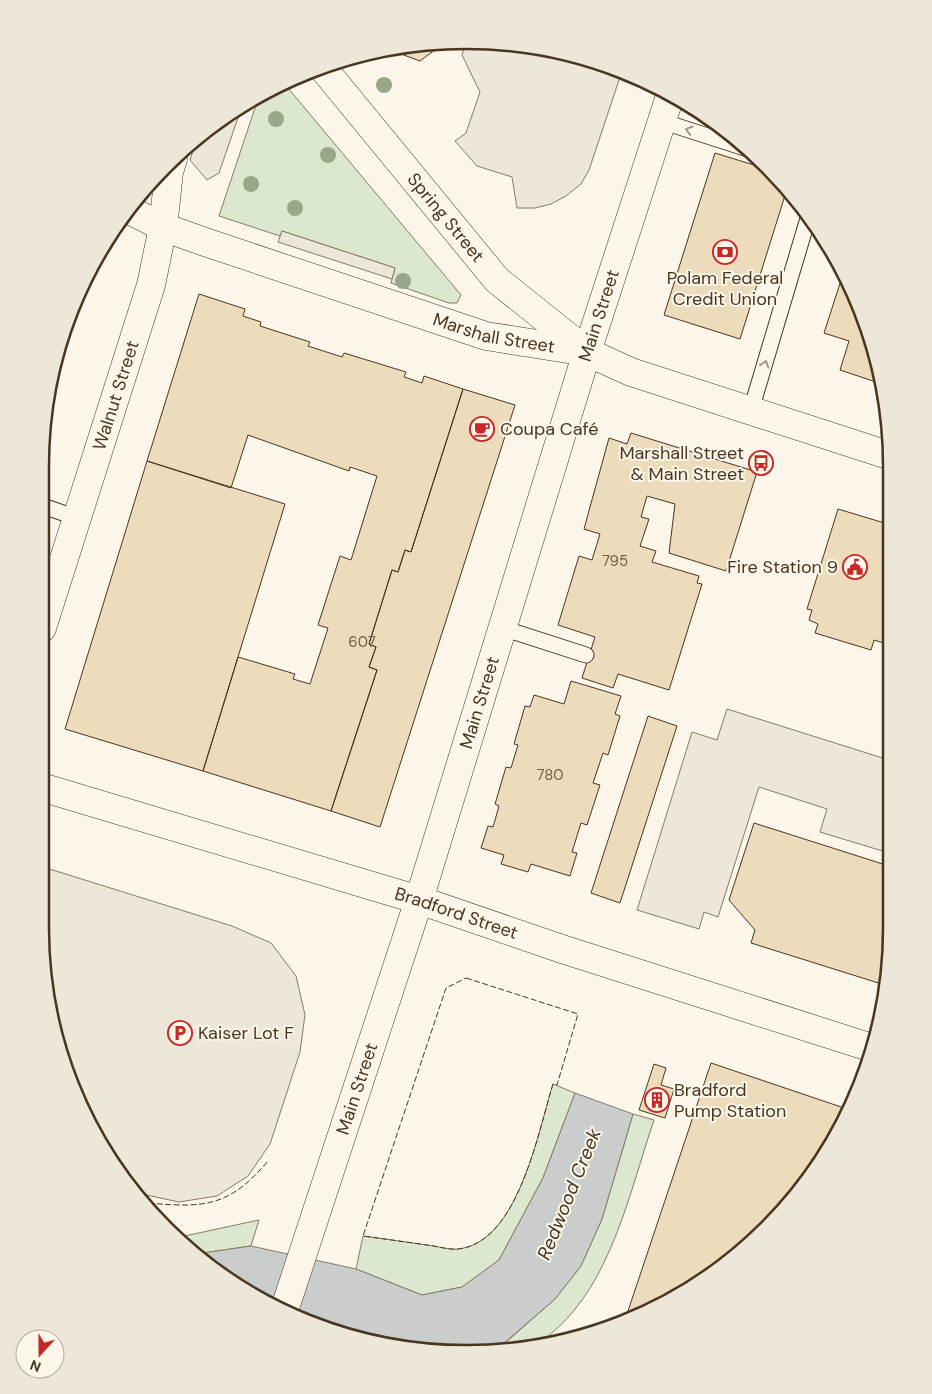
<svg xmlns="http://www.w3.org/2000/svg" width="932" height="1394" font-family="'DM Sans',sans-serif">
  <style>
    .green { fill: #dce7d0; stroke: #887966 }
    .parking { fill: #ede7d9; stroke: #887966 }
    .water { fill: #c9cecd; stroke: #887966 }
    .building { fill: #ecdcbc; stroke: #4a3520 }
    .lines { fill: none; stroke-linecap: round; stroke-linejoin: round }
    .service-casing { stroke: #4a3520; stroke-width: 17 }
    .minor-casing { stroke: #4a3520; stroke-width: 29 }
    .tertiary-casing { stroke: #4a3520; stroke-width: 29 }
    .service { stroke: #fbf6e9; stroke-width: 15 }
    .minor { stroke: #fbf6e9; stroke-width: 28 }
    .tertiary { stroke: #fbf6e9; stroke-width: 28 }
    .fence { stroke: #4a3520; stroke-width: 1; stroke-dasharray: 6 2.5; stroke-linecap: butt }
    .tree { fill: #96a887 }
    .oneway { stroke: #a29684 }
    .labels { text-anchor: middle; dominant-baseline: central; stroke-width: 4; stroke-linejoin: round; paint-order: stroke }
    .number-label { font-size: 15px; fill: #725f47 }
    .street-label { font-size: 18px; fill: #4a3520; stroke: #fbf6e9 }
    .poi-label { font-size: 18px; fill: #4a3520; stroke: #fbf6e9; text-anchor: start }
    .water-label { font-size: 19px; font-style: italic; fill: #4a3520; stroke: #fbf6e9 }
    .rim { fill: none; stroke: #4a3520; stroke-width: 2.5 }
  </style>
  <rect width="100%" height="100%" fill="#fbf6e9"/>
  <path class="green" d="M283 82 461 295 457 303H449L391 283 395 268 282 231 280 236 219 216 259 96Z
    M553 1084 575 1093 543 1178 499 1260 462 1287 422 1295 356 1269 363 1236C385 1239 406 1242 427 1245 437 1246 448 1250 458 1249 518 1243 538 1132 553 1084Z
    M633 1114 654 1120C630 1190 612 1282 553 1332 548 1336 541 1344 535 1347 524 1351 498 1349 486 1350L504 1344 555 1299 581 1266 602 1219Z
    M259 1220 251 1246 196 1254 180 1237Z"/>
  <path class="parking" d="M466 42 522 44 603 63 622 71 589 170 581 184 566 196 551 204 535 208H517L512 177 477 166 455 141 466 133 480 92 462 55Z
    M242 106 219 173 207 180 190 160 198 136 207 128Z
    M282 231 395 268 392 279 278 242Z
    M727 709 889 760V853L820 832 827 809 759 787 718 917 704 912 699 929 637 910 692 732 717 740Z
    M40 866 232 926 271 943 296 976 305 1015 300 1052 270 1144 248 1176 217 1196 179 1202 142 1194 102 1145 63 1065 40 928Z"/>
  <path class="water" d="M575 1093 633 1114 602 1219 581 1266 555 1299 503 1344 486 1350 438 1353 303 1322 206 1266 196 1254 251 1246 356 1269 422 1295 462 1287 499 1260 543 1178Z"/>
  <path class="building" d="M438 41H447L420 61 401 54 396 48Z
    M715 153 770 170 787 189 740 339 664 315Z
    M844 271 878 356 882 384 840 370 849 341 824 333Z
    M199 294 245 309 243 316 261 322 260 326 310 342 308 346 342 357 344 353 406 372 404 377 422 383 424 376 463 389 411 552 405 550 398 572 392 570 369 644 376 647 369 667 377 670 331 811 203 771 238 657 295 674 293 679 310 684 328 628 318 625 340 556 351 560 377 476 350 467 349 471 248 435 231 488 147 461Z
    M463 389 515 405 380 827 331 811 377 670 369 667 376 647 369 644 392 570 398 572 405 550 411 552Z
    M631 433 757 472 726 571 669 553 675 504 647 496 641 517 649 519 640 546 656 551 652 562 699 576 697 583 702 584 669 690 618 674 613 688 582 678 595 637 558 625 579 556 592 560 600 534 584 529 609 438 627 444Z
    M147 461 285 504 203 771 65 729Z
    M838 509 891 525 890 645 874 640 871 650 815 633 818 624 809 620 812 610 807 609Z
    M571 681 621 696 615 714 620 716 608 755 603 753 593 783 600 785 587 825 581 823 572 852 577 853 570 876 531 864 528 872 501 864 504 855 481 848 488 826 493 827 499 806 495 804 506 767 511 768 518 745 514 744 525 706 530 707 534 695 564 704Z
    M648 716 677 726 620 903 591 893Z
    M754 823 889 866 888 986 751 943 755 930 729 900Z
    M711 1063 850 1110 848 1116 786 1209 679 1297 626 1317Z
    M654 1064 666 1068 661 1085 674 1089 665 1118 639 1110Z"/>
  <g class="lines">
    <defs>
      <path id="service" d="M661 121 751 150
        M751 410 809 215
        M43 506 77 518
        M502 628 586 655"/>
      <g id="minor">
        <path id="s1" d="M129 210 163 227 205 242 486 336 587 352"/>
        <path id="s2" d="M42 628 151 285 163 227 169 172 173 159"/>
        <path id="s3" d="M41 787 419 900 562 949 869 1047"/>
      </g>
      <g id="tertiary">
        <path id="s4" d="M322 67 497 280 587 352 631 372 891 456"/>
        <path id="s5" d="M284 1311 419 900 587 352 671 93"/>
      </g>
    </defs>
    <use href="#service" class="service-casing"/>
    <use href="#minor" class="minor-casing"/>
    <use href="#tertiary" class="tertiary-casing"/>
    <use href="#service" class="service"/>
    <use href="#minor" class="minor"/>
    <use href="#tertiary" class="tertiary"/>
    <path class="fence" d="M466 978 578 1014 557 1085 553 1084C538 1132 518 1243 458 1249 448 1250 437 1246 427 1245 406 1242 385 1239 363 1236L446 988Z
      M148 1203C205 1208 229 1207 268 1161"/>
  </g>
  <g class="tree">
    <circle cx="384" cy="85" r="8"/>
    <circle cx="276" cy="119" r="8"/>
    <circle cx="328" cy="155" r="8"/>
    <circle cx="251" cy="184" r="8"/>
    <circle cx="295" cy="208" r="8"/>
    <circle cx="403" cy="281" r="8"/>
  </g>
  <defs><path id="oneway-chevron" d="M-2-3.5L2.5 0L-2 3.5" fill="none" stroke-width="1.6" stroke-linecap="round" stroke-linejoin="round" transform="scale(1.25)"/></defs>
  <g class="oneway">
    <use href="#oneway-chevron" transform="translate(689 130) rotate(-164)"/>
    <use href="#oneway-chevron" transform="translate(765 364) rotate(-73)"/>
  </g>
  <defs>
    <symbol id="bank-ring" viewBox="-11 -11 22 22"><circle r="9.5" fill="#fbf6e9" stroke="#c62828" stroke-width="1.5"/><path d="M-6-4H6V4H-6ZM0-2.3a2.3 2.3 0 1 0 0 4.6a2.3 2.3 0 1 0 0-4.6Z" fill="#c62828"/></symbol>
    <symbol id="cafe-ring" viewBox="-11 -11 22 22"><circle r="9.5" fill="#fbf6e9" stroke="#c62828" stroke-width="1.5"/><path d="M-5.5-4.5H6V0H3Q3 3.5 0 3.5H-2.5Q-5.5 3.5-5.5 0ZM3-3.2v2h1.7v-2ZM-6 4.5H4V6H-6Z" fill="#c62828"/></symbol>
    <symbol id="bus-ring" viewBox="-11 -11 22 22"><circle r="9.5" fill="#fbf6e9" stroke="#c62828" stroke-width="1.5"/><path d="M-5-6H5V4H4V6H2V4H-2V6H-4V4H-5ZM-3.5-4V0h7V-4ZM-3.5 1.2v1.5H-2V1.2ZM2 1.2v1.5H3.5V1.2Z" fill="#c62828"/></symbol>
    <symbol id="civic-ring" viewBox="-11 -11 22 22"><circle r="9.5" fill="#fbf6e9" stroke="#c62828" stroke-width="1.5"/><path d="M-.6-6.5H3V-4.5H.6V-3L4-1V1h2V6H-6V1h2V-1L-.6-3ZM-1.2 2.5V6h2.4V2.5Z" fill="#c62828"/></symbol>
    <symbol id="parking-ring" viewBox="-11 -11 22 22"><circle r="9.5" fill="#fbf6e9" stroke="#c62828" stroke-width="1.5"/><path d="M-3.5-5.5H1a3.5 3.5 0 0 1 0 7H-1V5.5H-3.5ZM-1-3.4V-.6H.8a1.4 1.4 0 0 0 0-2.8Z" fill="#c62828"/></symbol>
    <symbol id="building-ring" viewBox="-11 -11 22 22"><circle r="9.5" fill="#fbf6e9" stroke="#c62828" stroke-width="1.5"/><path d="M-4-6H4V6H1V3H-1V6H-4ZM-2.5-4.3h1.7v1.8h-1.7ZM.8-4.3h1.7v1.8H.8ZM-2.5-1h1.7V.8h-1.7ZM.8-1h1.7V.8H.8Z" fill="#c62828"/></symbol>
  </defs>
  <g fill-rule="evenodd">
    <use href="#bank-ring" x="711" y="238" width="28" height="28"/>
    <use href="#cafe-ring" x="468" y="415" width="28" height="28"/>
    <use href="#bus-ring" x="747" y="449" width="28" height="28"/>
    <use href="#civic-ring" x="841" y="553" width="28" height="28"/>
    <use href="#parking-ring" x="166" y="1019" width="28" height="28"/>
    <use href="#building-ring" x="643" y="1086" width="28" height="28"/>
  </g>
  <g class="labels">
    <g class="number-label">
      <text x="615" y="561">795</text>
      <text x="362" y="642">607</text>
      <text x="550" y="775">780</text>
    </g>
    <g class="street-label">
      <text stroke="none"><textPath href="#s4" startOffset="195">Spring Street</textPath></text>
      <text stroke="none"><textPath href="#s5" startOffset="1044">Main Street</textPath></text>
      <text stroke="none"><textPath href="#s1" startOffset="386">Marshall Street</textPath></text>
      <text stroke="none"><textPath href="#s2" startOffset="244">Walnut Street</textPath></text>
      <text stroke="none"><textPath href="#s5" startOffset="639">Main Street</textPath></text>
      <text stroke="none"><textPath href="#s3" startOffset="434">Bradford Street</textPath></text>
      <text stroke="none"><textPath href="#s5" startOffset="234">Main Street</textPath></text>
    </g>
    <g class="poi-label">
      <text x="725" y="278" text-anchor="middle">Polam Federal<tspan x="725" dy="21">Credit Union</tspan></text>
      <text x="500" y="429">Coupa Café</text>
      <text x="744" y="453" text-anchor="end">Marshall Street<tspan x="744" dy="21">&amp; Main Street</tspan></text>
      <text x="838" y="567" text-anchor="end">Fire Station 9</text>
      <text x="198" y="1033">Kaiser Lot F</text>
      <text x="674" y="1090">Bradford<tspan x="674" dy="21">Pump Station</tspan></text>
    </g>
    <g class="water-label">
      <text transform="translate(569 1194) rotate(-68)">Redwood Creek</text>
    </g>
  </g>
  <path d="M0 0H932V1394H0ZM466 49H466A417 417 0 0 1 883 466V928A417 417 0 0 1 466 1345H466A417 417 0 0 1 49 928V466A417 417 0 0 1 466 49Z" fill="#ede7d9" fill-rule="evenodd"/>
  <path class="rim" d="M466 49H466A417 417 0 0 1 883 466V928A417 417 0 0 1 466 1345H466A417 417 0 0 1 49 928V466A417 417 0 0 1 466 49Z"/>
  <g transform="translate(40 1354) rotate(201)"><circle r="24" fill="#fbf6e9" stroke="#b4a999"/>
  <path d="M0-4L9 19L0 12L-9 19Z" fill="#c62828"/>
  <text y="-8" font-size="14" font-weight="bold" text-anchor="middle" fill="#4a3520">N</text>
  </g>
</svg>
